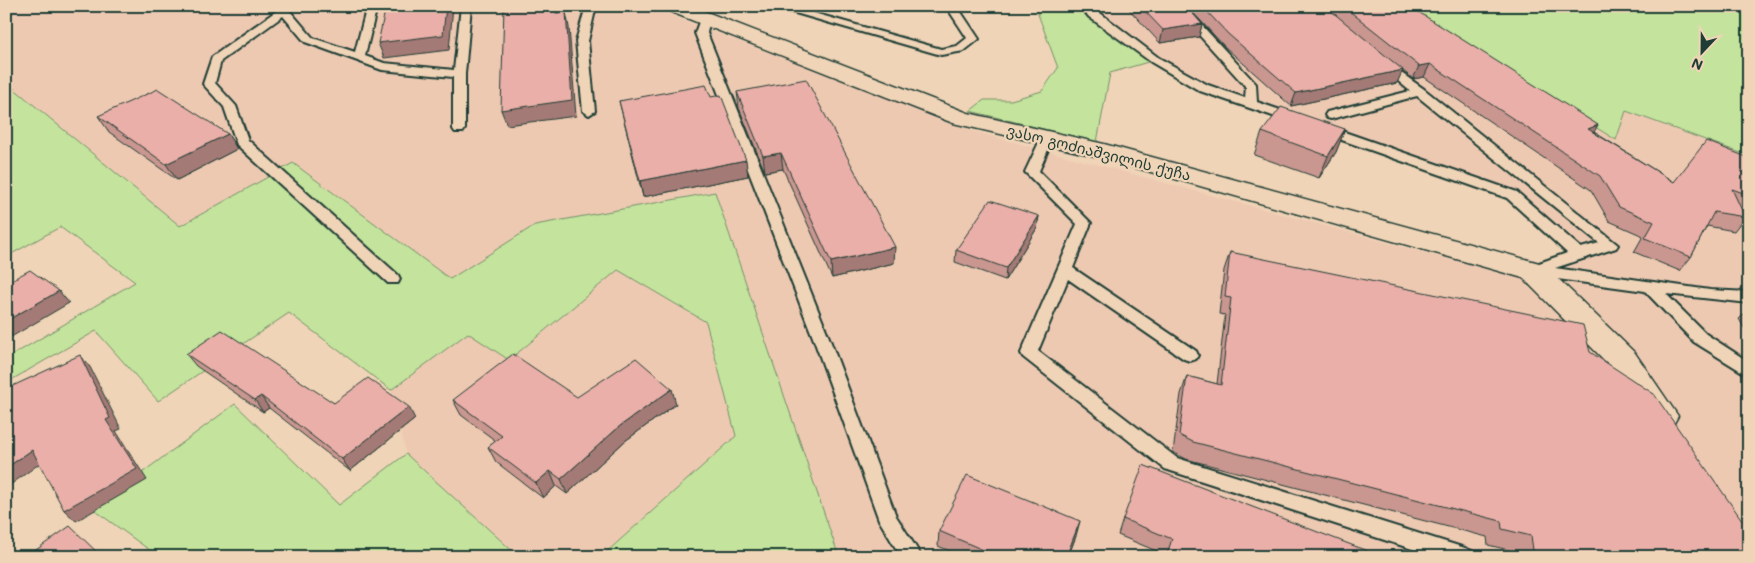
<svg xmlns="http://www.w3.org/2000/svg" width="1755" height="563" font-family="Mali,'Noto Sans Georgian',sans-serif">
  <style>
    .built { fill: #eec9b2 }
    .green { fill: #c4e39c; stroke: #729068 }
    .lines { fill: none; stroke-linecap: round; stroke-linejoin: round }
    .service-casing { stroke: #1f3d34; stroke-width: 4 }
    .minor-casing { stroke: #1f3d34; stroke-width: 3 }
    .service { fill: #f0d4b7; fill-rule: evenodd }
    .minor { fill: #f0d4b7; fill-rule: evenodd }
    .wall { fill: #c99690; stroke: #1f3d34 }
    .shaded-wall { fill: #a47a76; stroke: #1f3d34 }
    .building { fill: #eaafa8; stroke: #1f3d34 }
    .labels { text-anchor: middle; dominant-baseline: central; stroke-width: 4.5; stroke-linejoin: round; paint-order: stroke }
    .street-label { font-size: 15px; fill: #1f3d34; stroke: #f0d4b7 }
  </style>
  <rect width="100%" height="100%" fill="#f0d4b7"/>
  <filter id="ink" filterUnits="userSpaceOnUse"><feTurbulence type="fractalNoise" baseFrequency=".02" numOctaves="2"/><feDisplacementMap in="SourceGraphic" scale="10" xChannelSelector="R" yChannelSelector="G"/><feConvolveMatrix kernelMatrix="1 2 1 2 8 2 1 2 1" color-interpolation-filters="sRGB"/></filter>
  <g filter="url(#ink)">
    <path class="built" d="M6 6H647L973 131 1527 280 1533 271 1577 254 1512 195 1248 101 1155 60 1085 6H1401L1616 140 1625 111 1749 156V557H839L715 192 535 225 450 279 293 163 180 226 6 82Z
      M618 270 706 322 736 436 601 557H519L406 454 391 390 468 332 509 360Z"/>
    <path class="green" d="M1035 6H1085L1155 60 1110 73 1097 142 970 111 984 100H1011L1042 91 1058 68Z
      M1401 6H1749V156L1626 111 1616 140Z
      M6 82 180 226 293 163 450 279 535 225 715 192 839 557H601L736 436 706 322 618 270 509 360 468 333 391 390 289 313 158 401 96 331 6 383V359L135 282 60 227 6 257Z
      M235 404 339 505 406 454 519 557H159L93 509Z"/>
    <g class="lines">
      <defs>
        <path id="service" d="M283 6H295L290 11 313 38 355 52 367 6H377L365 56 384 63 454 70 461 6H471L465 74V129L463 132H455L453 129V77L382 70 355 60 305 42 283 16 221 61 215 83 236 106 248 140 398 275 400 279 398 283H388L237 145 224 107 203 84 212 57Z
          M586 6H596L588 41 595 111 589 115 583 111 576 41Z
          M771 6H789L941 49 957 46 967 38 946 6H957L979 39 964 51 941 55Z
          M1080 6H1091L1159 58 1208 85 1245 98 1246 87 1173 6H1184L1256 84 1257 102 1298 116 1300 119 1294 123 1290 122 1200 91 1151 62 1089 17Z
          M705 16 710 19 707 33 830 340 896 516 922 557H901L879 520 814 340 695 33 700 19Z
          M1384 61 1424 89 1618 245 1616 248 1555 268 1710 290 1749 292V303L1666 294 1706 334 1749 362V376L1694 342 1645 291 1528 275 1526 271 1528 267 1567 253 1507 198 1319 132 1317 129 1319 126H1327L1517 192 1581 248 1599 243 1417 96 1331 119 1327 118 1325 115 1327 112 1410 91 1380 66 1378 64Z
          M1047 134 1053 138 1039 171 1091 223 1073 268 1196 351 1198 355 1196 359 1190 361 1184 359 1068 279 1038 351 1177 458 1465 548 1472 551 1475 557H1437L1165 469 1023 357 1021 353 1077 224 1025 172 1041 138Z"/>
        <path id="minor" d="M663 6H691L968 113 1104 144 1543 264 1635 353 1678 416 1673 425 1662 429 1651 425 1613 369 1523 278 1091 155 953 123 666 10Z"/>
      </defs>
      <use href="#service" class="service-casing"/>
      <use href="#minor" class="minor-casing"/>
      <use href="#service" class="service"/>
      <use href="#minor" class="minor"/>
    </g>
    <path class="wall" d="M1126 6H1186L1202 24 1199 37 1160 43Z
      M1187 6H1409L1594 132 1674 182 1749 158V214L1742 211 1745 217 1734 231 1707 226 1691 257 1680 271 1634 252 1643 236 1609 221 1591 190 1424 77 1413 79 1402 70 1397 83 1291 106 1225 47Z
      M737 92 894 263 832 278 783 169 765 172 739 108Z
      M711 97 748 176 643 197 619 101Z
      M98 116 228 134 237 149 177 180 109 132Z
      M1345 129 1336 152 1319 178 1254 155 1262 132Z
      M1039 216 1037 228 1005 280 955 262 956 250Z
      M1230 252 1590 352 1749 557H1517V552L1488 545 1487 537 1186 459 1173 452 1181 394 1187 376 1217 384 1225 315 1219 314 1224 270Z
      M1749 309V336L1739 319Z
      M186 354 334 403 415 419 350 471 269 408 263 412 196 366Z
      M453 400 676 404 625 441 567 494 556 486 543 498 496 462 488 447 496 441 461 415Z
      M1123 519 1384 557H1165L1166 555 1118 535Z
      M939 531 1076 536 1068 557H964L938 546Z"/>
    <path class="shaded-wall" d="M446 6H453L449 50 384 58 378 43Z
      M556 6H559L560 28 556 13Z
      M566 12 569 27 576 116 507 125 501 110Z
      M1202 24 1199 37 1160 43 1163 30Z
      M1430 64 1424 77 1413 79 1419 66Z
      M1403 70 1397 83 1291 106 1296 93Z
      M1598 125 1590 139 1588 129Z
      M1345 129 1336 152 1319 178 1328 156Z
      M228 134 237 149 177 180 166 164Z
      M781 153 783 169 765 172 763 156Z
      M746 160 748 176 643 197 640 181Z
      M1039 216 1037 228 1005 280 1006 268Z
      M895 247 894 263 832 278 831 262Z
      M59 291 69 303 6 340V321Z
      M80 355 90 367 121 429 116 431 147 480 76 521 64 510Z
      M672 389 676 404 625 441 567 494 561 479 620 426Z
      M261 396 269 408 263 412 255 400Z
      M409 407 415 419 350 471 342 459Z
      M32 450 43 461 6 488V468Z
      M550 471 556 486 543 498 536 483Z
      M1080 521 1076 536 1068 557H1066Z"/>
    <path class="building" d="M386 6H446L443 35 378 43Z
      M504 6H556V13L566 12 572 100 501 110Z
      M1140 6H1186L1202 24 1163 30Z
      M1202 6H1325L1403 70 1296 93 1228 34Z
      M1343 6H1409L1598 125 1588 129 1674 182 1706 141 1749 158V195L1732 189 1745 217 1714 212 1691 257 1645 238 1654 222 1619 207 1600 176 1430 64 1419 66Z
      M806 79 895 247 831 262 781 153 763 156 737 92Z
      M706 85 711 97 721 95 746 160 640 181 619 101Z
      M158 89 228 134 166 164 98 116Z
      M1281 107 1345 129 1328 156 1262 132Z
      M990 200 1039 216 1006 268 956 250Z
      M1230 252 1583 325 1590 352 1654 394 1749 530V557H1534L1531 536 1502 529 1501 521 1193 442 1179 435 1187 376 1221 385 1231 298 1225 297Z
      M30 270 59 291 6 321V283Z
      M222 330 334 403 368 378 409 407 342 459 261 396 255 400 186 354Z
      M513 354 577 397 636 358 672 389 620 426 561 479 550 471 536 483 488 447 502 436 453 400Z
      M80 355 110 418 106 420 137 469 64 510 32 450 6 468V435L7 434 6 431V389Z
      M1143 465 1383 557H1166L1172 539 1123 519Z
      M967 475 1080 521 1066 557H994L995 555 939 531Z
      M70 526 102 557H26Z"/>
  </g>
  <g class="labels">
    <g class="street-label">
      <text transform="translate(1099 152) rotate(14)">ვასო გოძიაშვილის ქუჩა</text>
    </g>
  </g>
  <rect width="1755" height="563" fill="none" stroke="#f0d4b7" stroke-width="25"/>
  <rect x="12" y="12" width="1730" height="538" fill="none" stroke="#1f3d34" stroke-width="2" filter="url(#ink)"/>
  <g transform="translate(1702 52) rotate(202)" stroke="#f0d4b7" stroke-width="4" paint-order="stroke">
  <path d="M0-4L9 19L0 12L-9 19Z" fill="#1f3d34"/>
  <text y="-8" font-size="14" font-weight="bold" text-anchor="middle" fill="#1f3d34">N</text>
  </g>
</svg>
